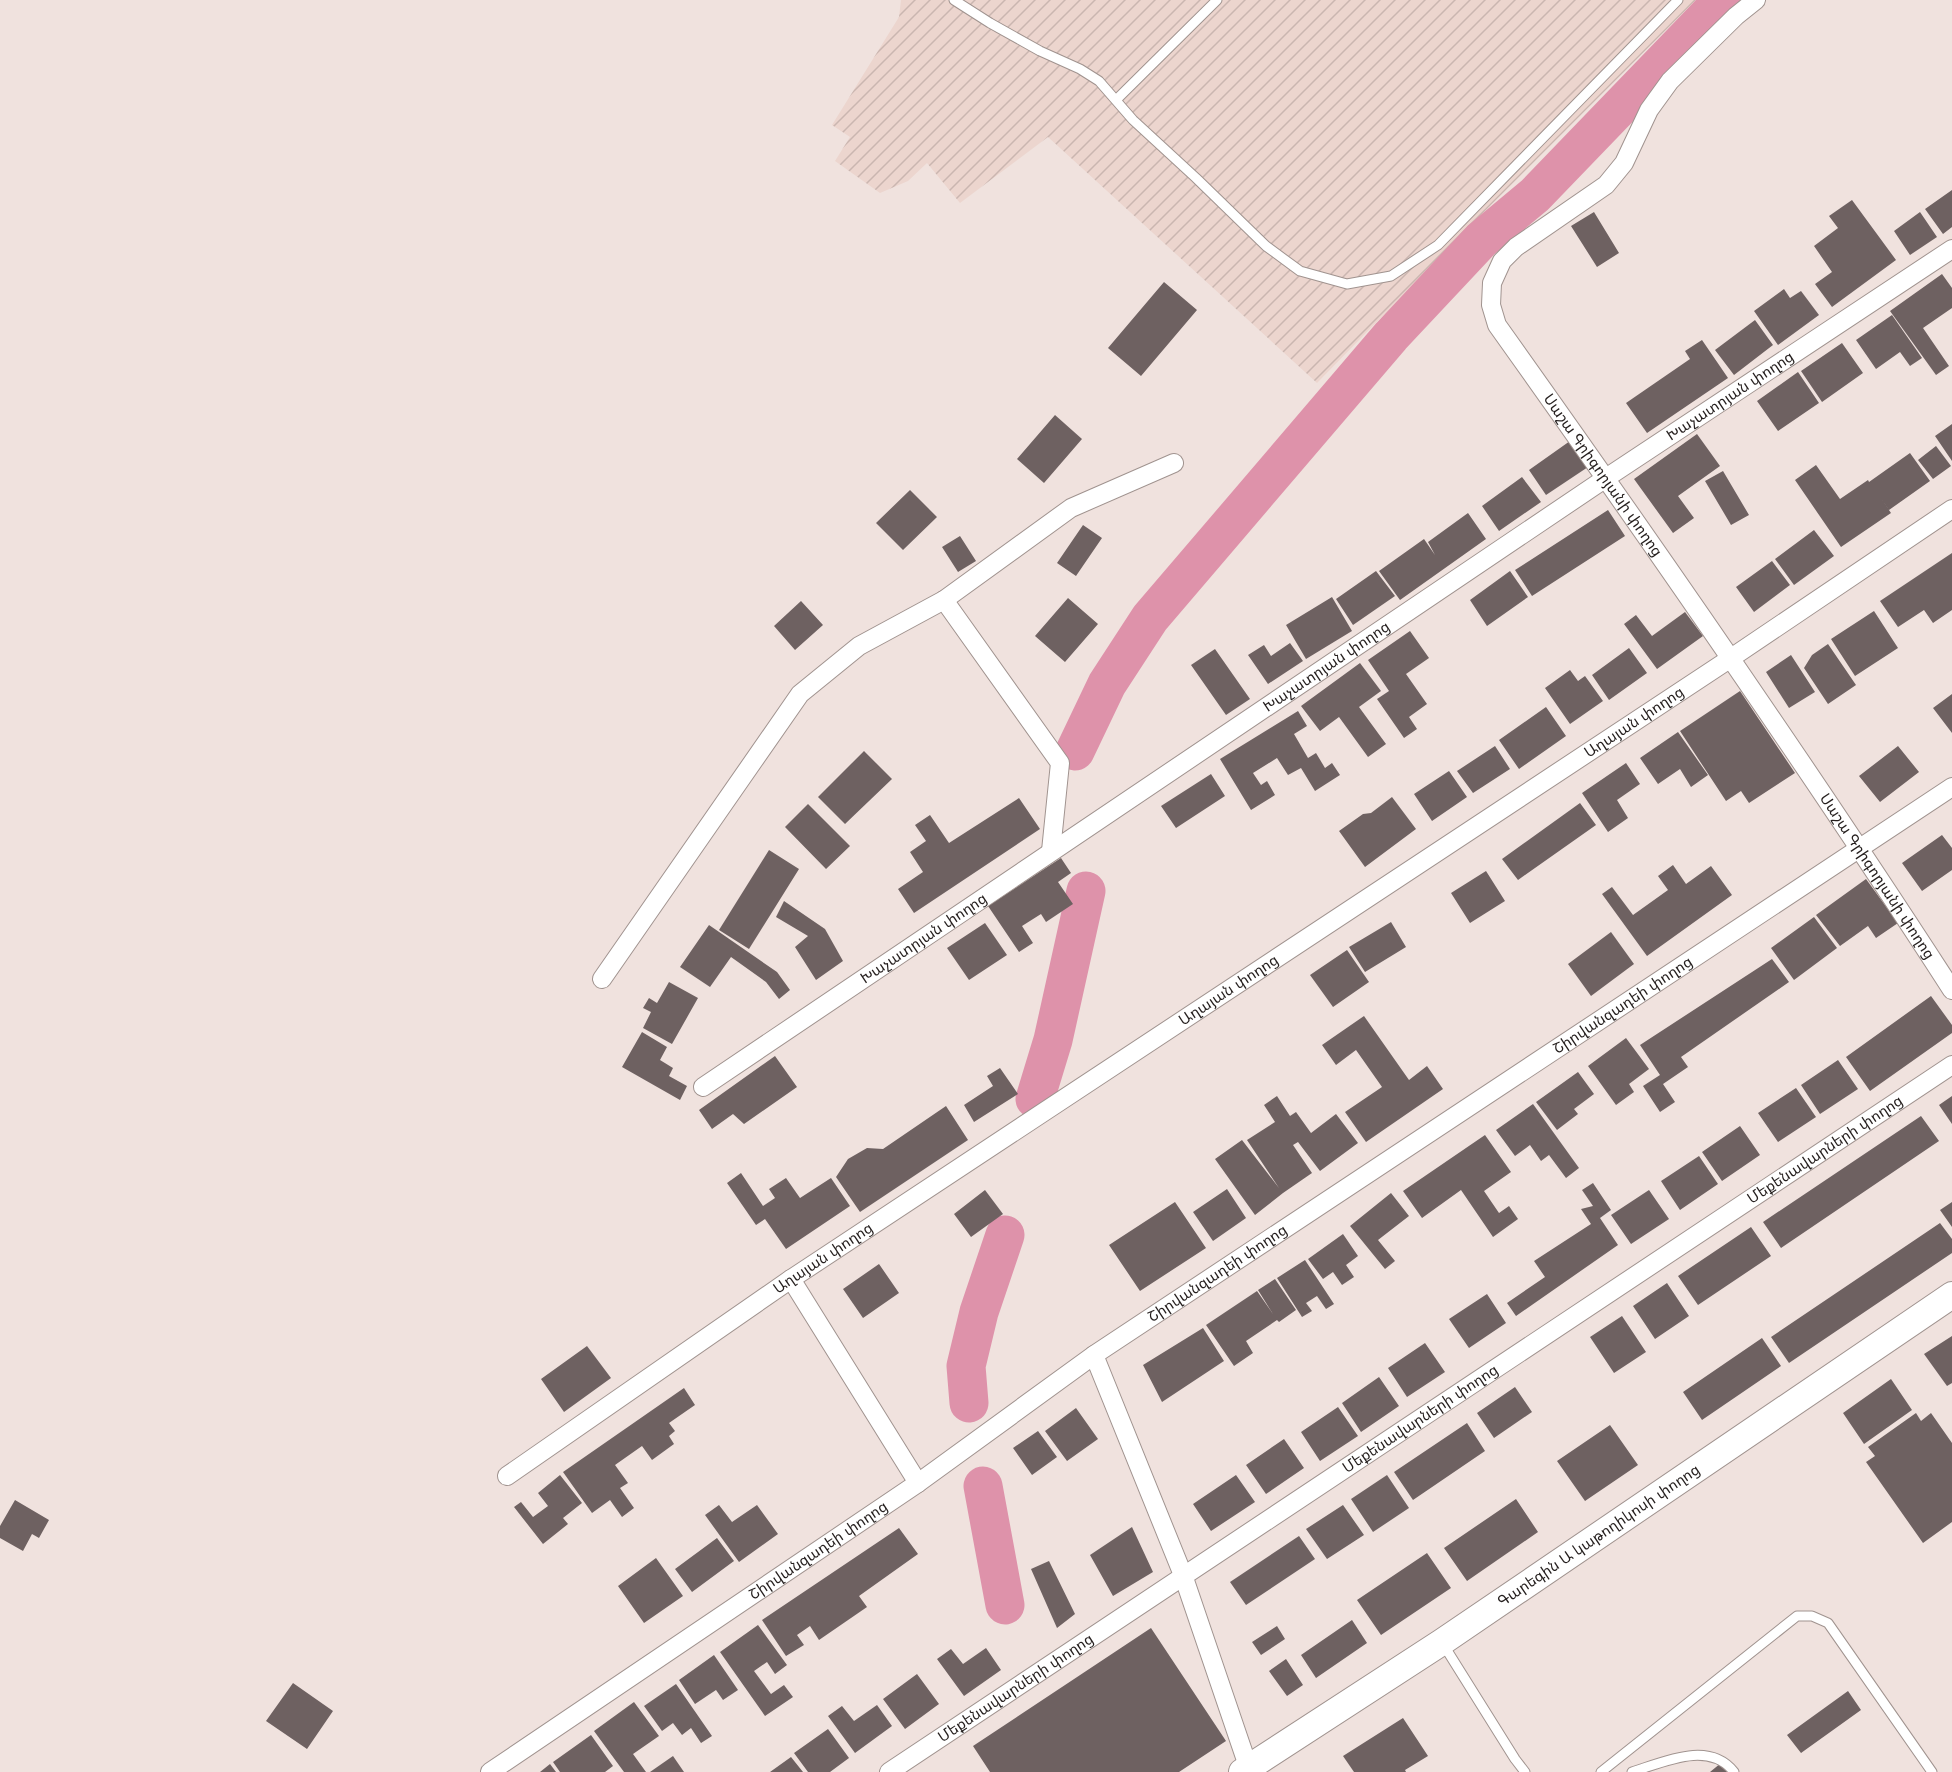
<svg xmlns="http://www.w3.org/2000/svg" width="1952" height="1772" font-family="'DM Sans','Noto Sans Armenian',sans-serif">
  <style>
    .industrial { fill: url(#industrial-furrows) }
    .lines { fill: none; stroke-linecap: round; stroke-linejoin: round }
    .river { stroke: #de92aa; stroke-width: 39 }
    .building { fill: #6e6161 }
    .lane-casing { stroke: #a0938f; stroke-width: 11 }
    .street-casing { stroke: #a0938f; stroke-width: 20 }
    .secondary-casing { stroke: #a0938f; stroke-width: 28 }
    .lane { stroke: #fff; stroke-width: 9 }
    .street { stroke: #fff; stroke-width: 18 }
    .secondary { stroke: #fff; stroke-width: 26 }
    .labels { text-anchor: middle; dominant-baseline: central; stroke-width: 6; stroke-linejoin: round; paint-order: stroke }
    .street-label { font-size: 15px; fill: #241e1d; stroke: #feefeb }
  </style>
  <defs>
    <pattern id="industrial-furrows" width="10" height="10" patternUnits="userSpaceOnUse" patternTransform="scale(1.5)"><rect width="10" height="10" fill="#ecd5ce"/><path d="M-1 1l2-2M0 10L10 0M9 11l2-2" fill="none" stroke="#cab6b0"/></pattern>
  </defs>
  <rect width="100%" height="100%" fill="#f0e2de"/>
  <path class="industrial" d="M901 0H1696L1489 207 1317 383 1048 137 960 203 927 163 908 181 880 193 835 161 850 137 832 125 899 17Z"/>
  <g class="lines">
    <path class="river" d="M1075 751 1107 684 1150 618 1391 336 1481 240 1535 195 1723 0
      M1035 1099 1053 1040 1086 891
      M969 1403 966 1366 979 1312 1005 1235
      M983 1486 1005 1605"/>
  </g>
  <path class="building" d="M1952 190V227L1943 234 1925 209Z
    M1852 200 1896 260 1832 307 1815 284 1832 272 1814 246 1838 228 1829 216Z
    M1594 212 1619 253 1597 267 1571 226Z
    M1920 212 1937 237 1910 255 1894 231Z
    M1942 274 1952 288V308L1923 328 1949 366 1936 375 1890 311Z
    M1164 282 1197 310 1141 376 1108 348Z
    M1784 289 1790 298 1801 291 1819 315 1778 345 1754 311Z
    M1892 315 1922 358 1910 366 1900 352 1876 369 1856 340Z
    M1755 320 1773 345 1734 375 1715 350Z
    M1702 340 1728 378 1647 433 1626 403 1690 359 1685 351Z
    M1842 343 1863 373 1822 402 1801 371Z
    M1798 372 1819 403 1778 431 1757 401Z
    M1055 415 1082 439 1044 483 1017 459Z
    M1952 424V461L1935 436Z
    M1697 434 1720 466 1678 496 1694 518 1673 533 1634 479Z
    M1570 441 1588 467 1546 495 1529 470Z
    M1936 446 1951 466 1933 479 1918 460Z
    M1910 453 1930 481 1889 510 1878 494 1891 513 1841 547 1795 480 1816 465 1840 499 1868 480 1869 482Z
    M1723 471 1749 515 1731 525 1705 481Z
    M1522 477 1541 502 1499 531 1482 506Z
    M910 490 937 517 903 550 876 523Z
    M1608 510 1625 536 1532 596 1515 570Z
    M1468 513 1486 539 1400 600 1379 571 1424 539 1435 555 1428 542Z
    M1083 525 1102 538 1076 576 1057 563Z
    M1814 530 1834 556 1794 585 1775 559Z
    M960 536 976 561 958 572 942 547Z
    M1952 553V610L1933 623 1924 610 1898 627 1880 601Z
    M1772 561 1790 585 1754 612 1736 587Z
    M1376 571 1395 596 1353 625 1336 599Z
    M1510 571 1528 597 1487 626 1470 600Z
    M1332 597 1352 631 1306 659 1286 625Z
    M1068 598 1098 624 1065 662 1035 636Z
    M801 601 823 625 795 650 774 626Z
    M1874 611 1898 648 1855 676 1831 639Z
    M1685 612 1703 636 1657 669 1624 624 1636 615 1652 636Z
    M1410 631 1429 658 1406 674 1427 704 1409 717 1417 729 1404 738 1377 699 1389 691 1368 660Z
    M1290 643 1303 661 1268 684 1248 655 1264 645 1271 656Z
    M1828 644 1856 685 1828 704 1804 668 1812 655Z
    M1629 648 1647 673 1609 700 1592 675Z
    M1215 649 1250 699 1226 715 1191 665Z
    M1791 655 1815 692 1789 708 1766 672Z
    M1360 663 1381 691 1359 707 1386 744 1368 757 1339 717 1320 731 1301 706Z
    M1570 670 1578 681 1585 676 1603 701 1570 724 1545 688Z
    M1740 691 1795 773 1749 803 1741 791 1726 801 1680 731Z
    M1952 694V733L1933 708Z
    M1546 707 1566 736 1519 769 1499 740Z
    M1298 711 1307 726 1294 734 1308 758 1316 753 1325 768 1332 763 1340 775 1315 791 1301 768 1288 775 1277 758 1253 773 1261 785 1267 781 1275 795 1251 810 1220 759Z
    M1678 732 1708 775 1691 787 1680 769 1658 784 1640 758Z
    M1495 746 1510 769 1473 793 1457 771Z
    M1898 746 1919 772 1880 802 1859 776Z
    M864 751 892 779 845 824 818 797Z
    M1626 763 1640 784 1617 800 1628 818 1608 832 1582 793Z
    M1449 771 1467 797 1432 821 1414 794Z
    M1211 774 1225 796 1176 828 1161 806Z
    M1392 797 1416 829 1365 867 1339 831 1363 814 1371 813Z
    M1019 798 1040 829 914 913 898 889 923 872 910 852 926 841 915 825 930 815 949 843Z
    M1580 803 1596 825 1518 880 1502 859Z
    M808 804 850 846 826 869 785 827Z
    M1942 835 1952 848V870L1922 891 1902 863Z
    M769 850 799 869 749 949 719 930Z
    M1061 858 1071 873 1058 882 1073 904 1046 922 1041 914 1022 926 1033 943 1019 952 988 906Z
    M1673 865 1686 884 1711 866 1732 895 1647 956 1602 894 1612 887 1633 915 1668 890 1658 876Z
    M1486 871 1505 901 1470 923 1451 893Z
    M1866 879 1898 923 1876 938 1868 926 1840 946 1816 915Z
    M784 901 825 929 843 961 816 980 795 947 808 936 776 917Z
    M1814 917 1837 948 1794 980 1771 948Z
    M1391 922 1406 947 1365 972 1349 947Z
    M985 923 1007 955 969 980 947 948Z
    M709 925 777 972 790 990 779 999 766 982 731 957 710 987 680 967Z
    M1611 932 1634 964 1591 996 1568 964Z
    M1347 950 1369 982 1333 1007 1310 975Z
    M1772 959 1789 982 1681 1057 1688 1067 1663 1084 1675 1102 1660 1112 1643 1086 1660 1075 1640 1045Z
    M669 982 698 998 672 1044 643 1028 651 1012 643 1008 649 998 657 1003Z
    M1931 996 1952 1025V1033L1870 1091 1846 1057Z
    M1364 1016 1409 1080 1427 1066 1443 1089 1366 1142 1345 1112 1382 1087 1356 1050 1336 1065 1322 1045Z
    M642 1032 667 1047 660 1060 673 1068 669 1076 687 1086 680 1100 622 1067Z
    M1626 1038 1649 1069 1629 1084 1634 1092 1616 1105 1588 1066Z
    M775 1056 797 1087 744 1124 733 1114 712 1129 699 1110Z
    M1838 1060 1858 1089 1820 1114 1801 1085Z
    M1000 1068 1018 1094 974 1122 964 1105 993 1086 987 1076Z
    M1578 1072 1594 1094 1574 1109 1578 1114 1557 1130 1536 1102Z
    M1796 1088 1816 1117 1778 1142 1758 1113Z
    M1277 1096 1290 1116 1296 1112 1311 1133 1336 1114 1358 1143 1320 1171 1298 1142 1293 1145 1312 1173 1283 1193 1255 1215 1215 1159 1242 1140 1279 1188 1247 1140 1275 1122 1264 1105Z
    M1952 1096V1124L1939 1105Z
    M1533 1104 1579 1168 1566 1178 1549 1155 1541 1161 1530 1145 1515 1156 1496 1130Z
    M946 1106 968 1140 860 1212 836 1177 848 1159 867 1148 883 1149Z
    M1921 1116 1939 1141 1781 1248 1763 1222Z
    M1740 1126 1760 1155 1722 1181 1702 1152Z
    M1485 1135 1511 1172 1484 1191 1499 1213 1509 1206 1518 1219 1493 1237 1461 1190 1422 1218 1403 1191Z
    M1699 1156 1718 1184 1680 1210 1661 1181Z
    M741 1173 763 1206 775 1198 769 1189 786 1178 800 1198 831 1178 850 1206 786 1249 765 1219 756 1225 727 1183Z
    M1593 1183 1611 1210 1600 1218 1618 1245 1516 1316 1507 1303 1545 1277 1534 1261 1591 1224 1581 1209 1593 1206 1582 1190Z
    M1227 1189 1246 1218 1213 1241 1193 1212Z
    M985 1190 1003 1214 971 1237 954 1214Z
    M1649 1190 1669 1219 1631 1244 1611 1215Z
    M1391 1193 1409 1216 1378 1240 1395 1261 1385 1269 1350 1226Z
    M1175 1202 1206 1248 1140 1291 1109 1245Z
    M1952 1202V1227L1940 1210Z
    M1940 1223 1952 1239V1253L1789 1363 1771 1337Z
    M1751 1227 1771 1256 1698 1305 1678 1276Z
    M1343 1234 1358 1256 1346 1265 1354 1277 1342 1285 1333 1272 1323 1279 1308 1259Z
    M1305 1260 1334 1304 1326 1309 1317 1296 1306 1303 1312 1311 1302 1317 1277 1278Z
    M879 1264 899 1293 863 1318 843 1289Z
    M1275 1279 1296 1310 1279 1322 1277 1320 1246 1341 1253 1353 1234 1366 1206 1325 1257 1291 1273 1314 1258 1290Z
    M1667 1283 1689 1316 1655 1339 1633 1306Z
    M1487 1294 1506 1323 1469 1348 1449 1319Z
    M1622 1316 1646 1352 1614 1373 1590 1337Z
    M1203 1328 1224 1361 1162 1402 1143 1365Z
    M1952 1336V1383L1947 1386 1924 1354Z
    M1762 1338 1781 1366 1702 1420 1683 1392Z
    M1425 1343 1445 1372 1407 1397 1388 1368Z
    M587 1346 611 1378 564 1412 541 1379Z
    M1379 1377 1399 1406 1361 1432 1342 1403Z
    M1891 1379 1912 1410 1864 1444 1843 1413Z
    M1515 1387 1532 1412 1494 1438 1477 1413Z
    M684 1388 695 1405 669 1423 675 1431 669 1436 674 1444 652 1460 642 1446 615 1465 628 1483 620 1488 634 1508 622 1517 610 1500 592 1513 563 1472Z
    M1338 1407 1358 1436 1320 1461 1301 1432Z
    M1076 1408 1098 1439 1067 1461 1045 1431Z
    M1916 1413 1921 1421 1931 1413 1952 1443V1522L1923 1543 1866 1462 1875 1456 1868 1447Z
    M1467 1423 1485 1451 1413 1500 1394 1472Z
    M1610 1425 1638 1465 1585 1501 1557 1461Z
    M1038 1431 1057 1457 1032 1475 1013 1448Z
    M1284 1439 1304 1468 1266 1494 1246 1465Z
    M560 1475 582 1503 563 1518 568 1524 543 1544 514 1507 521 1502 533 1517 548 1506 538 1493Z
    M1236 1475 1255 1502 1211 1531 1193 1504Z
    M1387 1475 1409 1508 1373 1532 1351 1499Z
    M1516 1499 1538 1532 1467 1581 1444 1548Z
    M15 1500 49 1520 39 1538 32 1534 23 1551 0 1538V1526Z
    M719 1505 732 1522 757 1505 778 1534 739 1562 705 1515Z
    M1343 1505 1364 1535 1327 1559 1306 1529Z
    M1132 1527 1153 1572 1113 1596 1090 1555Z
    M899 1528 918 1554 859 1596 867 1607 819 1640 810 1626 797 1635 804 1645 786 1656 762 1620Z
    M1299 1536 1315 1559 1246 1605 1230 1582Z
    M717 1538 734 1561 692 1592 675 1569Z
    M1427 1553 1451 1588 1381 1635 1357 1600Z
    M656 1558 683 1596 644 1623 618 1586Z
    M1049 1561 1075 1614 1057 1628 1031 1569Z
    M1352 1620 1367 1643 1316 1678 1301 1655Z
    M758 1625 787 1665 775 1674 767 1662 754 1671 771 1694 784 1685 793 1697 765 1716 720 1652Z
    M1277 1626 1285 1639 1261 1655 1252 1642Z
    M1151 1628 1226 1741 1179 1772H990L973 1746Z
    M986 1648 1001 1670 964 1696 937 1659 951 1649 963 1664Z
    M714 1655 738 1690 723 1700 716 1690 695 1704 679 1680Z
    M1286 1659 1303 1685 1287 1696 1269 1671Z
    M917 1674 939 1704 905 1729 883 1699Z
    M293 1683 333 1711 307 1749 266 1721Z
    M676 1684 712 1736 701 1743 691 1728 682 1735 673 1723 662 1731 644 1706Z
    M1848 1691 1861 1710 1801 1753 1787 1735Z
    M634 1702 659 1736 633 1754 646 1772H624L594 1731Z
    M877 1705 892 1726 855 1753 828 1716 842 1706 854 1721Z
    M1403 1718 1428 1756 1405 1770 1406 1772H1354L1343 1756Z
    M828 1729 849 1758 830 1772H808L794 1753Z
    M591 1735 613 1766 605 1772H560L553 1762Z
    M673 1756 684 1772H650Z
    M791 1757 803 1772H770Z
    M1721 1763 1727 1772H1710Z
    M550 1764 556 1772H540Z"/>
  <g class="lines">
    <defs>
      <path id="lane" d="M954 0 990 23 1040 51 1080 69 1099 81 1133 120 1196 178 1266 246 1300 271 1347 284 1391 276 1438 245 1678 0
        M1116 100 1217 0
        M1443 1644 1515 1759 1525 1772
        M1601 1772 1797 1616H1812L1828 1623 1932 1772
        M1632 1772C1664 1762 1709 1740 1734 1772"/>
      <g id="street">
        <path id="s1" d="M1756 0 1736 16 1670 81 1649 110 1624 163 1606 185 1516 247 1502 261 1492 283 1491 305 1497 325C1653 544 1806 764 1952 990"/>
        <path d="M944 600 1060 763 1051 851"/>
        <path d="M602 979 800 694 859 646 944 600 1071 508 1174 463"/>
        <path id="s2" d="M703 1087 1606 478 1952 249"/>
        <path d="M791 1279 918 1483"/>
        <path d="M1094 1355 1183 1575 1250 1772"/>
        <path id="s3" d="M507 1476 791 1279 1731 658 1952 509"/>
        <path id="s4" d="M490 1772 918 1483 1094 1355 1952 787"/>
        <path id="s5" d="M889 1772 1952 1065"/>
      </g>
      <g id="secondary">
        <path id="s6" d="M1242 1772 1442 1642 1952 1295"/>
      </g>
    </defs>
    <use href="#lane" class="lane-casing"/>
    <use href="#street" class="street-casing"/>
    <use href="#secondary" class="secondary-casing"/>
    <use href="#lane" class="lane"/>
    <use href="#street" class="street"/>
    <use href="#secondary" class="secondary"/>
  </g>
  <g class="labels">
    <g class="street-label">
      <text stroke="none"><textPath href="#s2" startOffset="1238">Խաչատրյան փողոց</textPath></text>
      <text stroke="none"><textPath href="#s1" startOffset="621">Սաշա Գրիգորյանի փողոց</textPath></text>
      <text stroke="none"><textPath href="#s2" startOffset="752">Խաչատրյան փողոց</textPath></text>
      <text stroke="none"><textPath href="#s3" startOffset="1356">Աղայան փողոց</textPath></text>
      <text stroke="none"><textPath href="#s1" startOffset="1107">Սաշա Գրիգորյանի փողոց</textPath></text>
      <text stroke="none"><textPath href="#s2" startOffset="266">Խաչատրյան փողոց</textPath></text>
      <text stroke="none"><textPath href="#s3" startOffset="870">Աղայան փողոց</textPath></text>
      <text stroke="none"><textPath href="#s4" startOffset="1368">Շիրվանզադեի փողոց</textPath></text>
      <text stroke="none"><textPath href="#s5" startOffset="1124">Մեքենավարների փողոց</textPath></text>
      <text stroke="none"><textPath href="#s3" startOffset="384">Աղայան փողոց</textPath></text>
      <text stroke="none"><textPath href="#s4" startOffset="882">Շիրվանզադեի փողոց</textPath></text>
      <text stroke="none"><textPath href="#s5" startOffset="638">Մեքենավարների փողոց</textPath></text>
      <text stroke="none"><textPath href="#s6" startOffset="428">Գարեգին Ա կաթողիկոսի փողոց</textPath></text>
      <text stroke="none"><textPath href="#s4" startOffset="396">Շիրվանզադեի փողոց</textPath></text>
      <text stroke="none"><textPath href="#s5" startOffset="152">Մեքենավարների փողոց</textPath></text>
    </g>
  </g>
</svg>
